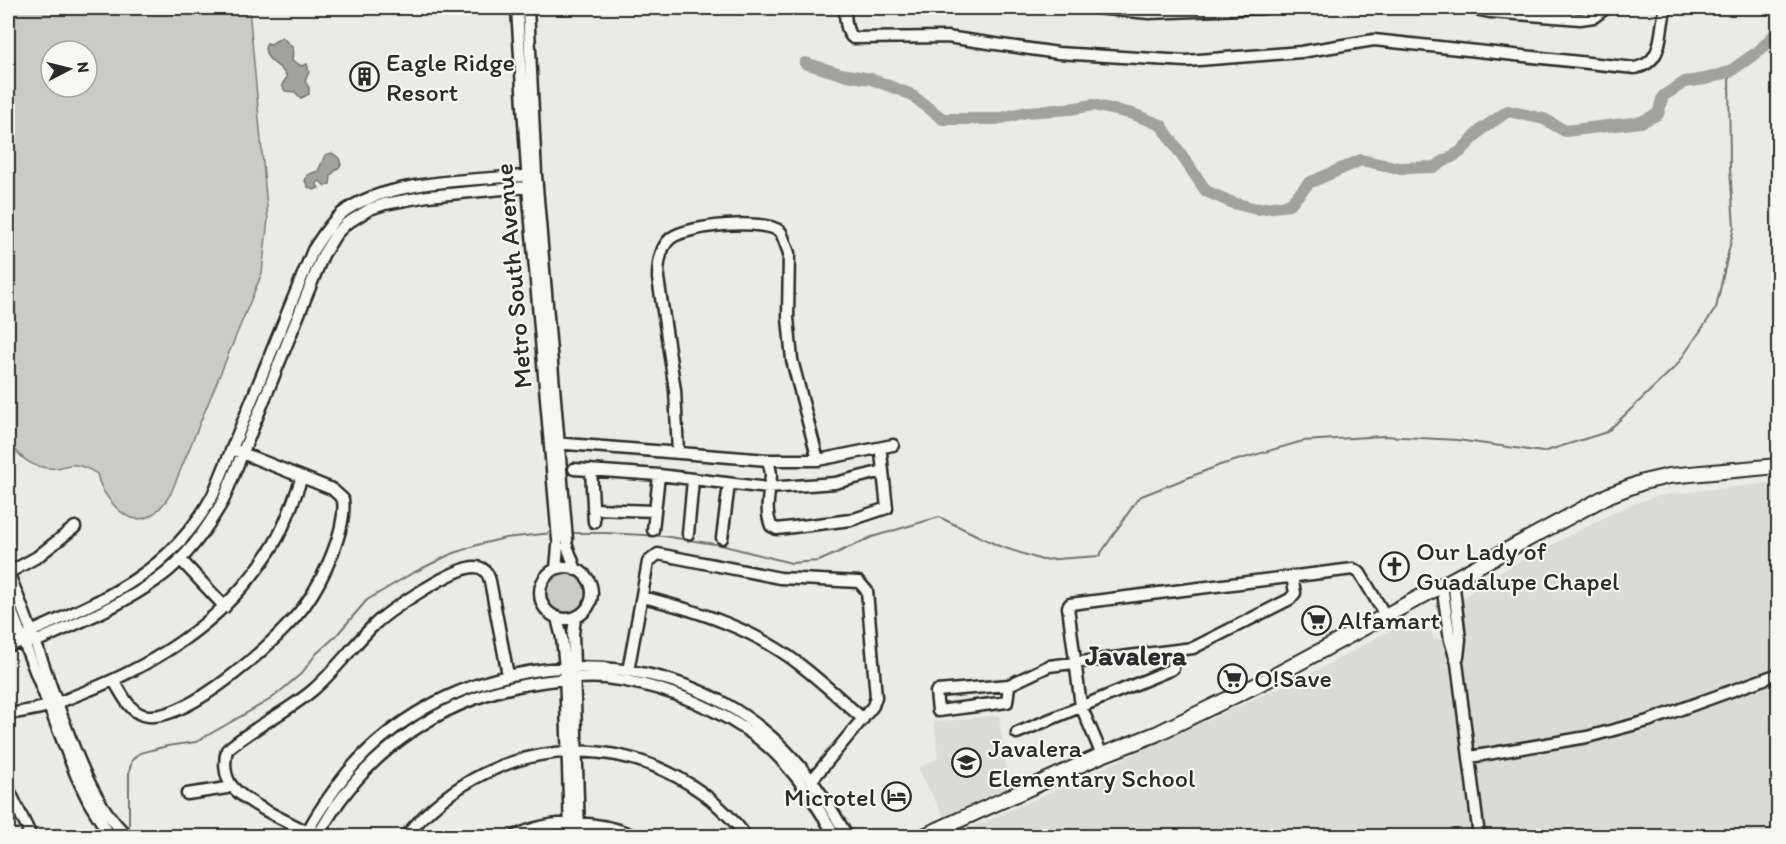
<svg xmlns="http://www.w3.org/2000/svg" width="1786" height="844" font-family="Itim,sans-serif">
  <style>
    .built { fill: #dadad6 }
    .green { fill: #cacac7; stroke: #7a7a79; stroke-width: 1.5; fill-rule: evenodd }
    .water { fill: #a1a19e; stroke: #727270; stroke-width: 1.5 }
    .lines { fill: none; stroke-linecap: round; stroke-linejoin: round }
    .stream { stroke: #727270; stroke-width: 2 }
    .river { stroke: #a1a19e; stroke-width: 12 }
    .minor-casing { stroke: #2b2b2b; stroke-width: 15 }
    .major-casing { stroke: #2b2b2b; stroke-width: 18 }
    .minor { stroke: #f6f6f2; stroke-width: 10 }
    .major { stroke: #f6f6f2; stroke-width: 14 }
    .labels { text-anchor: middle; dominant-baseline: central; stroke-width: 4.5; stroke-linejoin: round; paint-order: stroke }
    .poi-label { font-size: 26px; fill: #2b2b2b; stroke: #f6f6f2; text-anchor: start }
    .street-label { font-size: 26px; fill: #2b2b2b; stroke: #f6f6f2 }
    .quarter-label { font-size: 28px; font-weight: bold; fill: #2b2b2b; stroke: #f6f6f2 }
  </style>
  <rect width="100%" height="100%" fill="#eaeae6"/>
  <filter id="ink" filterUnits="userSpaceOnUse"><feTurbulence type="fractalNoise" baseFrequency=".0167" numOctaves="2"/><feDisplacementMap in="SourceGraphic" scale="12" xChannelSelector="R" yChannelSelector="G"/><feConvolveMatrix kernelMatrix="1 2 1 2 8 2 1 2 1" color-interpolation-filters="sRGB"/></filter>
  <g filter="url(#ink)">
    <path class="built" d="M1778 482V836H954L1318 670 1407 621 1422 624 1431 631 1434 640 1465 637 1462 600 1481 582 1623 508 1653 497 1671 494Z
      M999 715 1008 787 944 817 918 768 938 758 934 722Z"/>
    <path class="green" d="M8 8H249L268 219 262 273 171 493C155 520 135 530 112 503 104 493 100 487 97 474 91 470 83 466 75 465 69 464 63 467 57 468 33 470 19 458 8 439ZM51 51H87V87H51Z
      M546 593a20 20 0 1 1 40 0a20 20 0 1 1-40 0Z"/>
    <path class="water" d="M282 37 293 48 292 61 302 66 307 64 309 72 305 81 309 88V94L301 98 295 92 285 91 282 85 287 77C281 63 267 65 265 48L267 43 271 44Z
      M332 153 339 158 341 165 331 175 330 184 325 186 320 181 316 184 319 188 314 190 308 187 305 181 307 175 318 171 325 155Z"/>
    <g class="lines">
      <path class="stream" d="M571 533H606L663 536 721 545 791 563 819 561 872 537 939 517 999 546 1042 560 1099 556 1139 497 1220 465 1303 441 1384 436 1457 440 1543 452 1607 432 1677 365 1716 308 1734 227 1730 168 1729 72
        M129 831V773L132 760 140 753 167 746 196 742 271 699 302 673 316 654 335 637 367 600 409 575 449 555 477 545 505 538 553 533"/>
      <path class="river" d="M805 63 841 74 871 79 910 94 943 119H997L1027 112 1070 109 1093 105 1133 114 1161 125 1206 191 1233 203 1257 209 1289 205 1309 183 1361 160 1398 168 1434 167 1460 152 1482 129 1508 111 1544 119 1565 131 1641 122 1658 114 1663 96 1685 82 1705 79 1729 72 1759 51 1778 31"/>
      <defs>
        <path id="minor" d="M517 8 528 187 558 540
          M528 8 536 175 567 540
          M845 8C845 17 846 33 853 38L947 37 1058 53 1186 61 1301 52 1374 40 1635 68C1666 62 1658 31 1666 8
          M1096 8 1149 13 1264 8
          M1470 8 1490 12 1580 19 1594 17 1606 8
          M554 443 768 460H818L893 445
          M678 453 675 390 658 278C658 264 660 247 671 238 689 225 764 218 781 232L789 253 788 318 792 360 818 460
          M768 460C769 465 771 471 771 475 770 493 764 508 771 526L777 529 851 520 887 508 881 453
          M574 469 659 475 768 488 835 483 883 471
          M591 470 594 522
          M593 509 655 511
          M653 530 659 475
          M688 534 693 480
          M722 538 729 484
          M567 546 576 570
          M180 559 225 607
          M540 593a26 26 0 1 1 52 0a26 26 0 1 1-52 0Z
          M556 569 558 546
          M8 572C24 611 39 651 53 692 70 737 91 805 128 836
          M8 573 37 557 75 527
          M1453 579 1460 639 1458 657
          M1442 585 1450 640 1457 663 1479 836
          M643 597C698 611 754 629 799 664 821 681 842 700 863 719
          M8 602 76 775 89 802 110 836
          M557 618 562 638 565 668 570 833
          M575 618 573 634 579 833
          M22 641 31 632C107 598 171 572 213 495L313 250C321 238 329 224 341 214 383 179 481 180 536 175
          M8 646 22 641 35 642C77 623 121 606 158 579 186 559 206 530 223 501L323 255 336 234 346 224 370 209 385 204 428 196 537 186
          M628 671 648 562 658 554 780 578 859 582 867 591 876 697 873 706 812 780
          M114 681C121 692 129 711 143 715 184 727 282 637 305 605 323 580 347 529 343 499L332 489 237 451
          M1009 685 1007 702 938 711 936 692 937 691 1009 685 1049 666 1193 648 1290 599 1295 593 1292 576
          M8 714C21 712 35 710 48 706 60 703 71 697 82 693 157 664 225 620 269 552 284 530 293 502 302 477
          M1017 733 1170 670 1173 668 1172 651
          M1102 755 1081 706 1068 607 1070 604 1353 569 1360 573 1385 615
          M1470 757 1587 737 1648 721 1778 674
          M8 788 31 836
          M187 794 227 788 231 785
          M308 832C288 822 244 802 232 786 224 776 224 761 227 750 253 727 286 713 313 690 336 670 354 644 376 623 393 608 454 567 475 567 484 567 488 573 490 581L508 675
          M306 836C313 818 326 802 337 786 421 670 596 633 722 702 780 734 816 780 847 836
          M318 836C363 751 446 695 541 682 562 679 584 676 605 678 654 683 704 702 745 729 785 755 812 796 835 836
          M406 836C496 725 657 722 746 836
          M515 836C552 818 598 820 635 836
          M546 836 579 833 611 836"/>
        <path id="major" d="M924 836 1102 755 1156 734 1265 681 1609 495 1643 482 1669 476 1778 466"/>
      </defs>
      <use href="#minor" class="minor-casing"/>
      <use href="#major" class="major-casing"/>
      <use href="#minor" class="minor"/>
      <use href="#major" class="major"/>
    </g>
  </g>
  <defs>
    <symbol id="building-ring" viewBox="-11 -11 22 22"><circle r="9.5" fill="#f6f6f2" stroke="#2b2b2b" stroke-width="1.5"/><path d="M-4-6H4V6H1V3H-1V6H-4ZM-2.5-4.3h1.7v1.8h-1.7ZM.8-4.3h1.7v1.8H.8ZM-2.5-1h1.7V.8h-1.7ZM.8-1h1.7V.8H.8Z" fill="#2b2b2b"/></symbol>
    <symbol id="church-ring" viewBox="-11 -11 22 22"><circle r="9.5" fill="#f6f6f2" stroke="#2b2b2b" stroke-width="1.5"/><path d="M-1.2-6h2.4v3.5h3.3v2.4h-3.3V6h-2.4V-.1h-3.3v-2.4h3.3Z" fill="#2b2b2b"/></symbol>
    <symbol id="supermarket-ring" viewBox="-11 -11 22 22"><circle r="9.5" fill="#f6f6f2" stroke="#2b2b2b" stroke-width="1.5"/><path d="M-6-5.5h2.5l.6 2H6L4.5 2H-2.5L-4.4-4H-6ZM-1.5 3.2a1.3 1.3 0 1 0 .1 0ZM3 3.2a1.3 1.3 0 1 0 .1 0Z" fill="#2b2b2b"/></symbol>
    <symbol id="school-ring" viewBox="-11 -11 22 22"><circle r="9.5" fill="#f6f6f2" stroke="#2b2b2b" stroke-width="1.5"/><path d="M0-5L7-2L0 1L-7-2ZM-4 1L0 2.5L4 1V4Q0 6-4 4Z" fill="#2b2b2b"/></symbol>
    <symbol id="hotel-ring" viewBox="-11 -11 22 22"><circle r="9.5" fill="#f6f6f2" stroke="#2b2b2b" stroke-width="1.5"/><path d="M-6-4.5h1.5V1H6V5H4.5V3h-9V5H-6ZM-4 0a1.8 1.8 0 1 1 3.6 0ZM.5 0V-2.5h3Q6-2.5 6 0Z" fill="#2b2b2b"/></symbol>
  </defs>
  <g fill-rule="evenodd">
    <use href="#building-ring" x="348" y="60" width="33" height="33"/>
    <use href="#church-ring" x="1378" y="550" width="33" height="33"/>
    <use href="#supermarket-ring" x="1300" y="604" width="33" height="33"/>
    <use href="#supermarket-ring" x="1216" y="662" width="33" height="33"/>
    <use href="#school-ring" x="950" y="746" width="33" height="33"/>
    <use href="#hotel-ring" x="880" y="780" width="33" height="33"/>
  </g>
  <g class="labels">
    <g class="poi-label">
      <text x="386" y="62">Eagle Ridge<tspan x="386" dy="30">Resort</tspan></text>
      <text x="1416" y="551">Our Lady of<tspan x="1416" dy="30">Guadalupe Chapel</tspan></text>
      <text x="1338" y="620">Alfamart</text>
      <text x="1254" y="678">O!Save</text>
      <text x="988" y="748">Javalera<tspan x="988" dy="30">Elementary School</tspan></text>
      <text x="876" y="797" text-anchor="end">Microtel</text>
    </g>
    <g class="street-label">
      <text transform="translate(513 276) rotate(-95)">Metro South Avenue</text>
    </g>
    <g class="quarter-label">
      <text x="1136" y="655">Javalera</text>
    </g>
  </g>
  <rect width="1786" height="844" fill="none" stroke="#f6f6f2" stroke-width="30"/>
  <rect x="15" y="15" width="1756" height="814" fill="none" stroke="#2b2b2b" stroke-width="2" filter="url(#ink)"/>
  <g transform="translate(69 69) rotate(83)"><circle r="28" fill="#f6f6f2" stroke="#a5a5a2" stroke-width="1.5"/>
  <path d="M0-4.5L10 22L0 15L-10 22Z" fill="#2b2b2b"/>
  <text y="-9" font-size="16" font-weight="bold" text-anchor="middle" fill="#2b2b2b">N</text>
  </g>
</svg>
